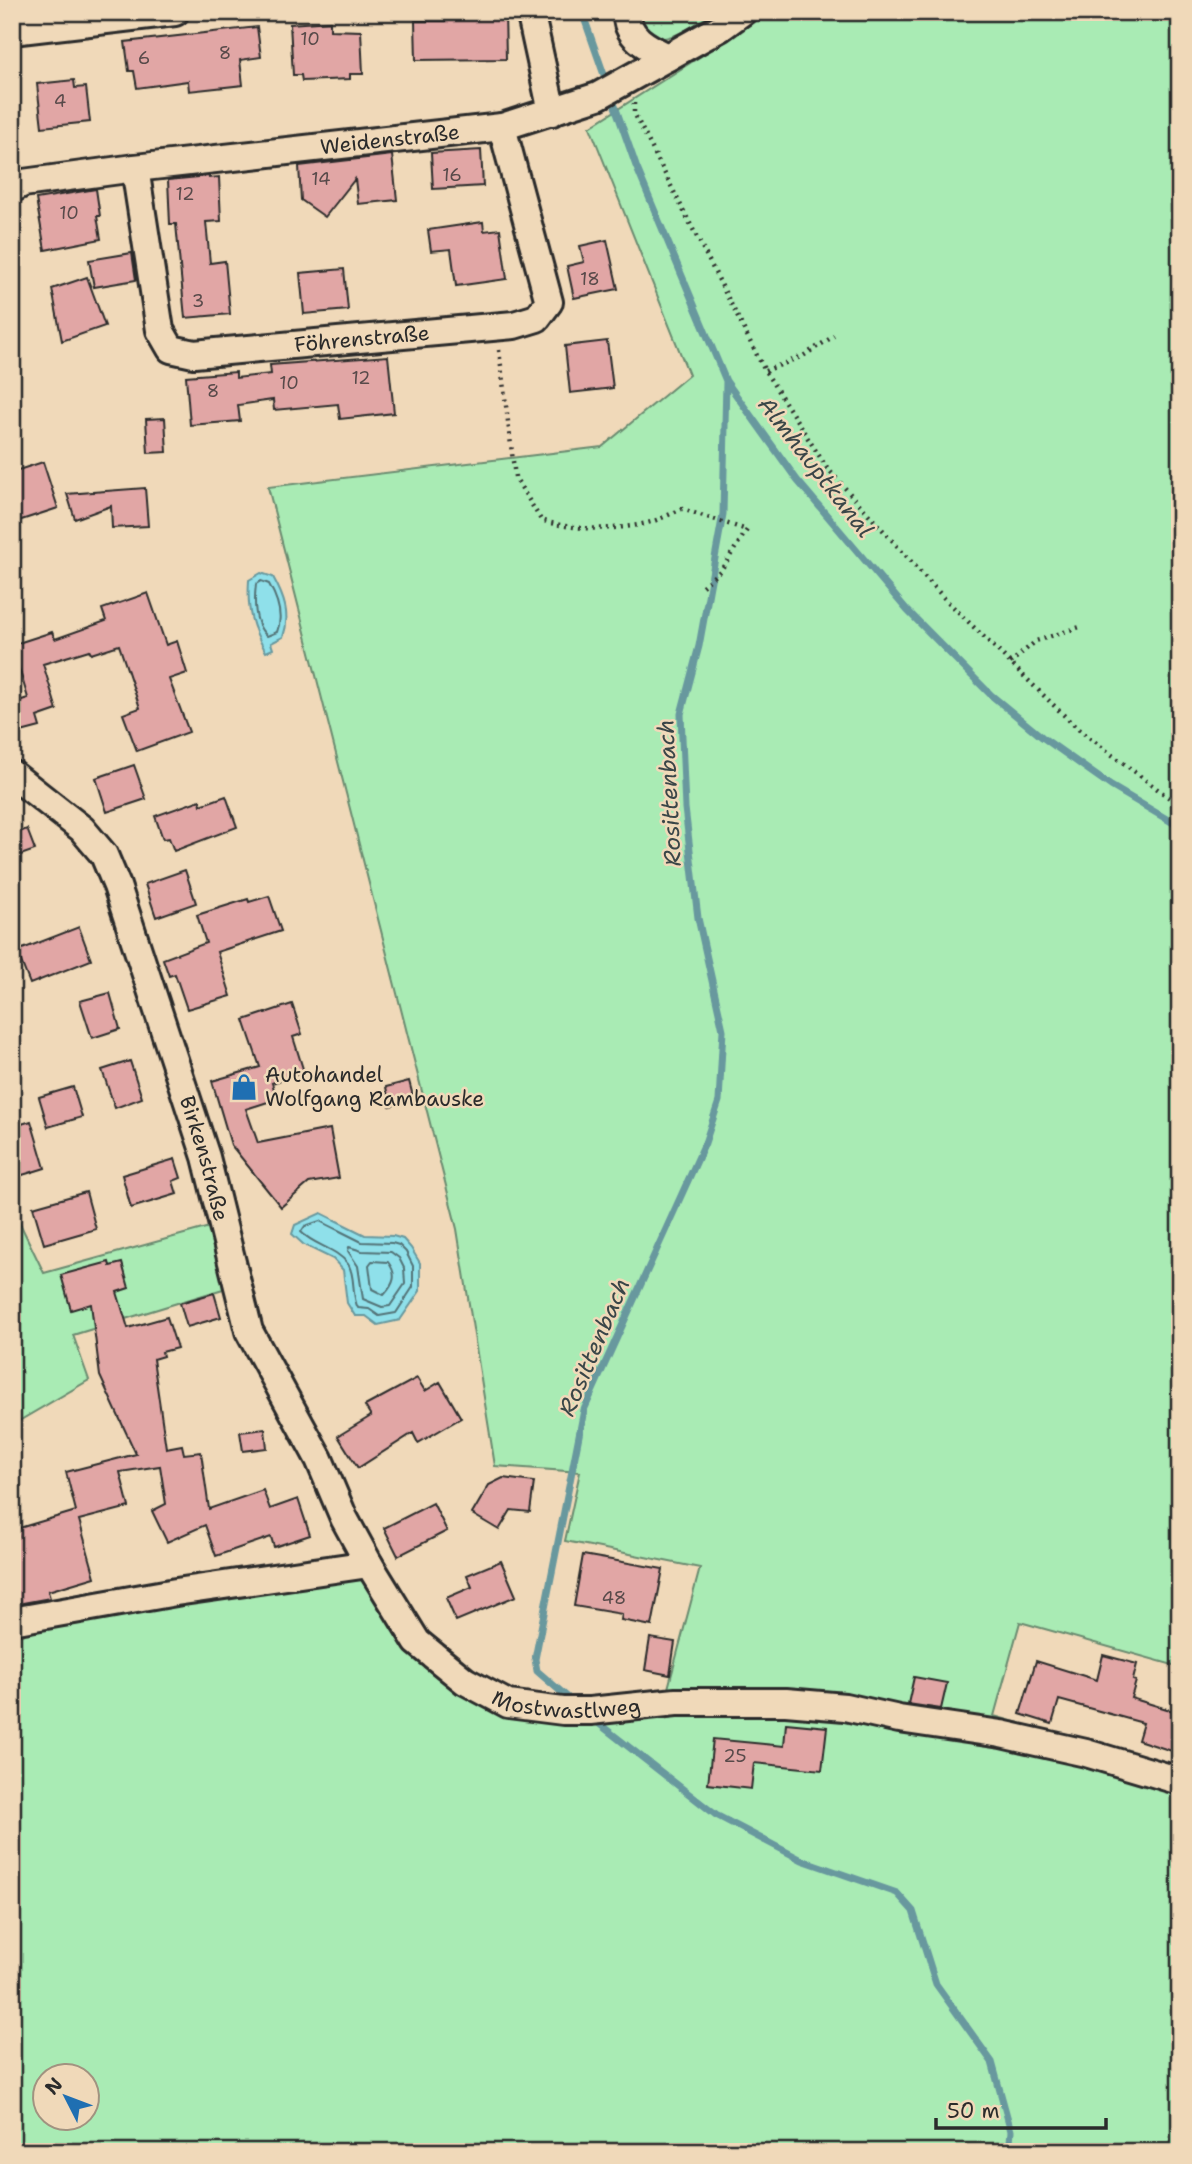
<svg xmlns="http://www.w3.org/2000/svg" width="1192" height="2164" font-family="'Shantell Sans',sans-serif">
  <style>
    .green { fill: #a9ebb4; stroke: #6a8b70; stroke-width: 2; fill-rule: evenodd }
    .water { fill: #8fe0ea; stroke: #67989e; stroke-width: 2 }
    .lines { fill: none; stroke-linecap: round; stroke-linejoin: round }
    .shore { stroke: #537377; stroke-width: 2 }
    .stream { stroke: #67989e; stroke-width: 7 }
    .building { fill: #e1a6a5; stroke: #2b2b2b; stroke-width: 2 }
    .minor-casing { stroke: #2b2b2b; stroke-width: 32 }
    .path { stroke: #2b2b2b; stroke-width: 4.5; stroke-dasharray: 2 5; stroke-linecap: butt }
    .minor { stroke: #f0d9b9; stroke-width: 26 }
    .labels { text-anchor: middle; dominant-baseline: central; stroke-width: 5; stroke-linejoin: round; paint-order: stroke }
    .number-label { font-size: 18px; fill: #584a4a }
    .street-label { font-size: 21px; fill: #2b2b2b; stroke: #f0d9b9 }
    .poi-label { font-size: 21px; fill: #2b2b2b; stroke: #f0d9b9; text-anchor: start }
    .water-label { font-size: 23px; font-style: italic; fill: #3a4648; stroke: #f0d9b9 }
  </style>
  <rect width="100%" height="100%" fill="#f0d9b9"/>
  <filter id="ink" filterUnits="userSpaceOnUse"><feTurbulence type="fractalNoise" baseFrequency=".0143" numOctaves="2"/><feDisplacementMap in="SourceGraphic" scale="14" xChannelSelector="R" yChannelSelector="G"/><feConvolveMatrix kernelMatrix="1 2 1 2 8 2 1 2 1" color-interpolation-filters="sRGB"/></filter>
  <g filter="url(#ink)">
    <path class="green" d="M637 12H714C691 27 648 62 637 12Z
      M770 12H1180V1667L1020 1622 994 1716 1180 1769V2152H12V1615L340 1563 376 1549 414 1622 462 1666 521 1698 580 1700 667 1692 700 1568 565 1541 580 1472 495 1466 457 1229 268 487 602 447 689 375 590 127ZM46 2076H88V2118H46Z
      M12 1207 44 1273 213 1226 223 1289 73 1335 89 1380 12 1425Z"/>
    <path class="water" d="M261 573 273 577C284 597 291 615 283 637L271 643 273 649 266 652C251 626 247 610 249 580Z
      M321 1213 365 1235 393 1236 403 1239 411 1248 420 1263V1291L400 1320 378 1325 366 1316H355L347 1303 343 1270 333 1259 304 1245 292 1234 295 1225Z"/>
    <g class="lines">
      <path class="shore" d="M261 581 269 584C277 598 284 615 277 632L267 636C254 625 254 601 256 584Z
        M320 1221 362 1242 392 1243 399 1245 406 1252 413 1266V1287L396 1313 379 1316 369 1309 358 1308C351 1295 356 1276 348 1264 336 1248 315 1246 301 1232L305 1226Z
        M349 1247 362 1251 391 1252 399 1258 404 1268 405 1284 390 1306 382 1307 363 1299 358 1266 348 1251Z
        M372 1261 388 1262C398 1275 394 1284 384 1295L372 1289 369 1265Z"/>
      <path class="stream" d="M582 12 636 166 726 381 797 480 907 610 991 695 1042 737 1111 786 1180 827
        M573 1702 537 1671 535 1659 584 1410 705 1143 719 1101 723 1030 698 918 685 808 681 714 699 646 723 514 726 381
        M593 1719 716 1815 802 1860 897 1893 913 1911 936 1984 992 2062 1011 2131 1009 2152"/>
    </g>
    <path class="building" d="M447 12H505L506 59 416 60 415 21H447Z
      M330 21V30L361 31 363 74H350V79L302 81 301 75H293L290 24Z
      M257 27 261 57 240 60 243 85 189 91 188 81 137 88 134 71H129L125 42Z
      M74 80 75 88 86 87 90 122 42 127 37 84Z
      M481 150 483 186 433 189 431 153Z
      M392 155 397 200 358 204 355 179 325 217 301 200 299 166Z
      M209 176V178L219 177 221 221 206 222 210 263 225 261 230 314 185 318 176 224H170L168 180Z
      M96 189 100 216H97L101 239 45 250 36 199Z
      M483 222 484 231 500 229 507 279 456 286 451 249 431 251 428 230Z
      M607 240 618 289 574 298 567 266 584 262 580 246Z
      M132 253 136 280 94 287 89 260Z
      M344 269 348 310 304 314 300 273Z
      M87 277 105 326 62 341 52 289Z
      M607 341 613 388 570 393 565 346Z
      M388 356 394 413 340 419 338 404 274 410 273 400 238 405 240 421 190 425 186 376 236 372V378L271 374 270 365Z
      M165 418 167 452 148 453 146 419Z
      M43 462 58 508 12 523V472Z
      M145 488 148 526 112 528 111 506 75 519 67 494Z
      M148 593 166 645 177 641 187 673 169 679 189 732 137 751 123 714 140 708 119 645 91 654 89 650 43 664 57 710 37 717 40 727 21 732 12 703 28 698 12 645 52 632 55 639 106 621 102 609Z
      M134 765 146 799 107 812 96 778Z
      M226 796 237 827 174 851 169 838 163 839 155 816 200 800 201 805Z
      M27 829 35 850 12 858V835Z
      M185 870 196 903 156 917 145 884Z
      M269 896 281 931 217 952 231 996 187 1009 175 974 169 976 163 959 206 943 197 915 248 899 249 902Z
      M79 927 91 960 30 984 17 951Z
      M110 993 120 1029 92 1038 80 1001Z
      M292 1004 302 1034 293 1037 304 1072 272 1083 277 1099 246 1109 258 1143 330 1129 339 1178 309 1183 281 1207 231 1145 212 1081 260 1067 244 1020Z
      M130 1061 142 1098 115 1108 102 1070Z
      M409 1081 414 1100 390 1106 386 1087Z
      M73 1087 82 1117 48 1127 39 1097Z
      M31 1121 45 1168 16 1177 12 1163V1127Z
      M175 1159 181 1178 173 1181 177 1194 131 1208 122 1175Z
      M86 1192 96 1229 44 1244 33 1207Z
      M109 1262 110 1266 122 1263 129 1288 117 1292 128 1328 167 1317 177 1348 162 1352 163 1356 153 1359 166 1448 182 1445 184 1454 201 1452 209 1509 263 1490 270 1509 298 1499 310 1535 274 1547 271 1537 216 1556 205 1525 167 1542 152 1511 166 1504 160 1466 120 1472 129 1507 79 1520 95 1577 48 1591 50 1598 12 1605V1538L18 1536 16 1529 76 1511 66 1472 136 1454 100 1376 91 1304 71 1310 61 1275Z
      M214 1293 221 1317 187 1327 180 1303Z
      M417 1378 425 1391 440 1382 461 1418 418 1443 413 1433 358 1468 338 1436 371 1416 365 1406Z
      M265 1429 267 1448 243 1451 240 1432Z
      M503 1478 534 1482 530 1512 511 1510 499 1530 472 1514 489 1485Z
      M433 1503 447 1531 398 1556 384 1528Z
      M583 1555 663 1569 652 1626 621 1620 622 1614 574 1606Z
      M501 1561 516 1596 456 1621 446 1598 472 1587 467 1575Z
      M650 1638 675 1642 670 1675 645 1670Z
      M1103 1655 1137 1664 1133 1680 1136 1681 1131 1698 1180 1713V1727L1172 1751 1138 1740 1143 1723 1059 1700 1052 1724 1020 1714 1036 1661 1097 1680Z
      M914 1677 947 1683 941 1709 908 1704Z
      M786 1723 827 1727 822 1770 754 1763 751 1789 708 1784 713 1739 784 1746Z"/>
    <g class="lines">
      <defs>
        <g id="minor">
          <path d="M528 12 532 20 552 112"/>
          <path d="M627 12C625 37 649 48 668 57"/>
          <path d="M12 31 175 12"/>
          <path id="s1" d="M135 168 160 330 171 349 194 354 514 325 537 318 549 302 502 127"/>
          <path id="s2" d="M12 189 23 183 135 168 502 127 598 96 720 28 742 12"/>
          <path id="s3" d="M12 774 82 829 104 855 117 886 206 1157 249 1331 319 1459 344 1518 369 1564 417 1642 465 1681 508 1704 563 1711H590L676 1702H786L845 1707 899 1719 1001 1734 1086 1753 1180 1781"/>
          <path d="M12 1621 176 1592 369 1564"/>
        </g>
      </defs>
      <use href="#minor" class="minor-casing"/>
      <path class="path" d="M634 103V113L765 371 827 468 944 598 1078 729 1180 806
        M499 350 515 477 541 520C574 531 617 531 651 522 661 519 672 513 682 509L747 530 721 570 700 588
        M765 371 803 356 834 336
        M1010 663 1036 641 1080 627"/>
      <use href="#minor" class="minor"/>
    </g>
  </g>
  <defs>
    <symbol id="shop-bare" viewBox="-9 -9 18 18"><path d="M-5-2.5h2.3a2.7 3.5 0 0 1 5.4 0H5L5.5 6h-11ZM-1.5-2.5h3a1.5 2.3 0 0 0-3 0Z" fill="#1f6fb2" stroke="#f0d9b9" stroke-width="2.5" paint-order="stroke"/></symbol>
  </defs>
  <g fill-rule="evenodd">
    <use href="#shop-bare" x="225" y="1068" width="38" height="38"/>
  </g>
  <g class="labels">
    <g class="number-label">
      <text x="310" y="39">10</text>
      <text x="225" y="53">8</text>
      <text x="144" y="58">6</text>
      <text x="60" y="101">4</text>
      <text x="452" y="175">16</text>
      <text x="321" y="179">14</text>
      <text x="185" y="194">12</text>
      <text x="69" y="213">10</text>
      <text x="590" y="279">18</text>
      <text x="198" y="301">3</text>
      <text x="361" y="378">12</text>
      <text x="289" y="383">10</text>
      <text x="213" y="391">8</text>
      <text x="614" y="1598">48</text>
      <text x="735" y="1756">25</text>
    </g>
    <g class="street-label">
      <text stroke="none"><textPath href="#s2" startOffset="382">Weidenstraße</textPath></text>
      <text stroke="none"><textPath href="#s1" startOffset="378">Föhrenstraße</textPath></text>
      <text stroke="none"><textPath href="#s3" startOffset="443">Birkenstraße</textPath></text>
      <text stroke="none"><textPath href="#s3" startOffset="1144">Mostwastlweg</textPath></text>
    </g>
    <g class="poi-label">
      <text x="265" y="1075">Autohandel<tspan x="265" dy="24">Wolfgang Rambauske</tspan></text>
    </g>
    <g class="water-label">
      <text transform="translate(816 467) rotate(52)">Almhauptkanal</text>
      <text transform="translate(669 793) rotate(-93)">Rosittenbach</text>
      <text transform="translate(594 1347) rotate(-67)">Rosittenbach</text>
    </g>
  </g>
  <rect width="1192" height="2164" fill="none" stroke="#f0d9b9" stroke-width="42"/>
  <rect x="21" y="21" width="1150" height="2122" fill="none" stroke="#2b2b2b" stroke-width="2.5" filter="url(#ink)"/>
  <g transform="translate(66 2097) rotate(312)"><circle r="33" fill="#f0d9b9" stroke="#a19380" stroke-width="2"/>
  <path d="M0-5L12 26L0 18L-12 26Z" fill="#1f6fb2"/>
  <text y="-10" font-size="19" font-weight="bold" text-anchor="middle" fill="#2b2b2b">N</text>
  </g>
  <path d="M936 2118v10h170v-10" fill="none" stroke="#2b2b2b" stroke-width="3.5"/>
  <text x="947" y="2118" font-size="21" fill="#2b2b2b" stroke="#f0d9b9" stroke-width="5" paint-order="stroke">50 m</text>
</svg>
